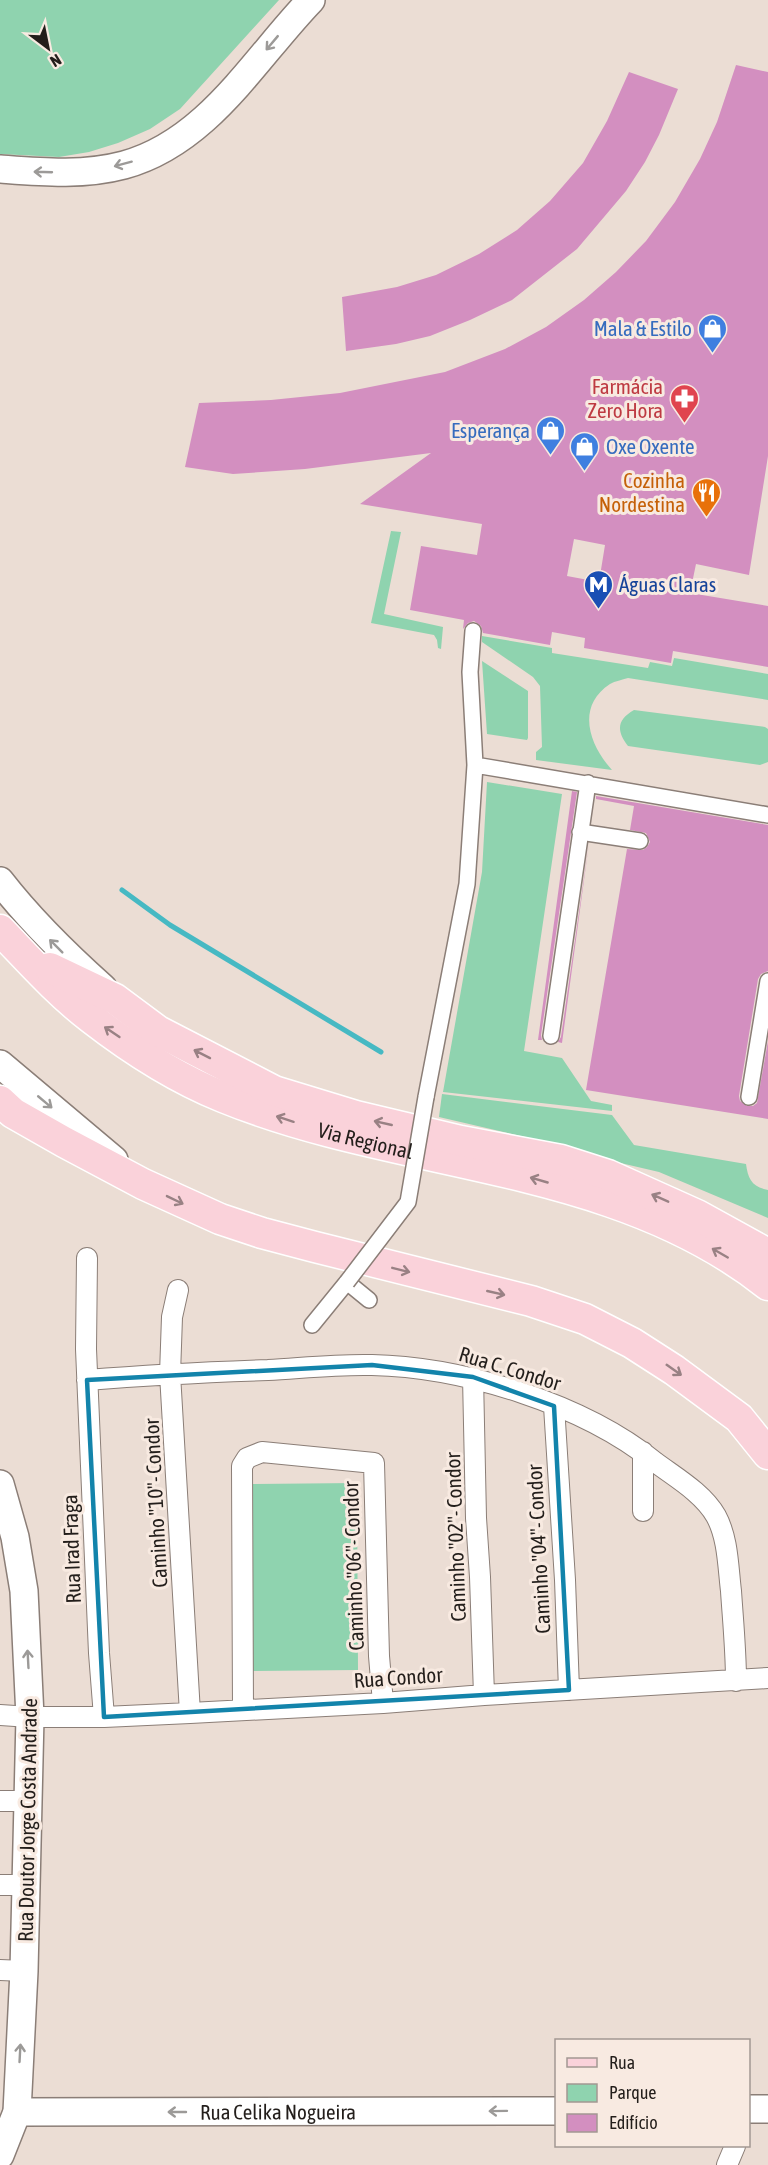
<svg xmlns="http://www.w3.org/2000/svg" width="768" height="2165" font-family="'Asap Condensed',sans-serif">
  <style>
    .green { fill: #8fd3af }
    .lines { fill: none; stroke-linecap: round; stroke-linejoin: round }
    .stream { stroke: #46b9c3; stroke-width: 5 }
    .building { fill: #d38fc0; fill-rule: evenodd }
    .pedestrian-casing { stroke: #8b7e77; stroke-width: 18 }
    .minor-casing { stroke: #8b7e77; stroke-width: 22 }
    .secondary-casing { stroke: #8b7e77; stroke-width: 30 }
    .primary-casing { stroke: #fff; stroke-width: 33 }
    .pedestrian { stroke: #fff; stroke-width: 15 }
    .minor { stroke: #fff; stroke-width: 20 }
    .secondary { stroke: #fff; stroke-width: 27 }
    .primary { stroke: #fad2da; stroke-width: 30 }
    .pedestrian-bridge-casing { stroke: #8b7e77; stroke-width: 18; stroke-linecap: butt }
    .pedestrian-bridge { stroke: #fff; stroke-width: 15 }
    .oneway { stroke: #9c9a98 }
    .oneway2 { stroke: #998184 }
    .marked { fill: none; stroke: #1384ab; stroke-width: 4.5; stroke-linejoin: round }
    .labels { text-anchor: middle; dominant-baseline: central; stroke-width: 6; stroke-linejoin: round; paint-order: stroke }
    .shop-label { font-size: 21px; fill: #366cbe; stroke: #f8eae1; text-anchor: end }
    .health-label { font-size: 21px; fill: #be3a42; stroke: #f8eae1; text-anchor: end }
    .food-label { font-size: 21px; fill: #c56008; stroke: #f8eae1; text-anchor: end }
    .transit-label { font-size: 21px; fill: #164399; stroke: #f8eae1; text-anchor: start }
    .street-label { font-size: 21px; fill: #231e1b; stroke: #f8eae1 }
  </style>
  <rect width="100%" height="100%" fill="#ebddd4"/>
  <path class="green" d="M0 0H279L180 109 150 129 118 143 89 152 59 157 0 154Z
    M391 531 401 532 384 614 443 627 441 649 438 648 437 640 434 635 371 623Z
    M482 636 552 648V653L648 668 650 662 672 666 674 658 768 674V700L628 678C622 680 615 681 610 684 575 707 590 746 612 770L536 760V752L542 747 540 686 533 677 482 642Z
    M482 661 528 691V738L527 740 487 734Z
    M634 710 765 727 768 729V762L760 765 628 746C616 730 617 720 634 710Z
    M487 782 562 794 524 1051 562 1058 591 1101 612 1105V1111L443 1092 482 872Z
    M442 1094 612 1115 634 1145 746 1164C748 1179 752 1187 768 1190V1218L659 1172 595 1157 546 1142 439 1117Z
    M357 1483 358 1670 253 1671 252 1484Z"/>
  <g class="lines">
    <path class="stream" d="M122 890 170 925 381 1052"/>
  </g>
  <path class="building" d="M736 65 768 72V456L749 575 696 564 690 593 768 606V667L673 651 671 663 584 648 585 638 552 632 550 645 483 633 481 626 474 621 468 623 463 629 464 620 410 610 421 546 477 555 482 524 360 504 431 453 305 469 233 474 185 467 199 403 271 400 340 393 445 372 505 349 546 327 584 300 616 272 646 241 675 202 700 159 717 122ZM574 539 605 545 599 582 567 576Z
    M629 72 678 89 659 135 645 162 626 191 577 249 512 300 470 320 430 336 396 344 346 351 342 297 397 287 436 275 479 254 517 230 550 201 583 163 607 121Z
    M572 791 577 792 541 1035 542 1040H538Z
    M596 796 768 825V971L761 974 758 979 739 1096 740 1101 747 1106H753L757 1103 768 1041V1119L586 1090 627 849 643 850 647 847 650 842 646 833 630 830 634 806 596 799Z
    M589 843 562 1043 558 1042 561 1037Z"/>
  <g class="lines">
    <defs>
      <path id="pedestrian" d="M475 765 768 815
        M580 832 640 841
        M551 1036 588 783
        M426 1097 467 884 475 765 470 672 473 631
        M749 1097 768 981
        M312 1325 347 1282 369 1300"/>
      <path id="minor" d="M87 1258 86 1349 99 1653 104 1717
        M178 1290 172 1317 170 1374 190 1713
        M473 1377 476 1518 480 1577 484 1695
        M87 1380C148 1375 208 1372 268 1370 303 1368 338 1364 372 1365 464 1367 583 1404 655 1462 675 1477 703 1493 716 1516 728 1538 728 1566 731 1591 733 1621 736 1651 736 1681
        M554 1406 565 1580 569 1690
        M643 1452V1511
        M243 1710 242 1466 247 1458 262 1452 374 1463 379 1656 383 1703
        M0 1715 30 1717H104L190 1713 383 1703 484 1695 768 1678
        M0 1801H29
        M0 1885H26
        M0 1970 24 1971
        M727 2165 735 2146"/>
      <g id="secondary">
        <path d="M0 169C41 172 83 176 124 165 208 142 254 59 311 0"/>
        <path d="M0 881C31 921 66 955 103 988"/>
        <path d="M0 1064 114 1160"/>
        <path d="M0 1484 15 1537 24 1591 30 1717 24 1971 17 2112 0 2155"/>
        <path d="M748 2109H768"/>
        <path id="s1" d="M17 2112 556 2111"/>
      </g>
      <g id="primary">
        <path id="s2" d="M0 930C29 960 58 993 91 1018 131 1049 176 1078 223 1097 401 1170 612 1161 768 1285"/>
        <path d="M50 968 115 999 158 1031 274 1091 356 1116 461 1141 561 1160 608 1175 697 1215 768 1254"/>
        <path d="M0 1101 13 1113 64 1142 143 1184 220 1219 262 1233 315 1247 531 1301 585 1319 632 1343 674 1370 739 1418 768 1454"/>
      </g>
    </defs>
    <use href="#pedestrian" class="pedestrian-casing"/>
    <use href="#minor" class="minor-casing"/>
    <use href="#secondary" class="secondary-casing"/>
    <use href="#primary" class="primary-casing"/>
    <use href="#pedestrian" class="pedestrian"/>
    <use href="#minor" class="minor"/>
    <use href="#secondary" class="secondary"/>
    <use href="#primary" class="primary"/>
    <defs>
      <path id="pedestrian-bridge" d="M347 1282 408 1202 426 1097"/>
    </defs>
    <use href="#pedestrian-bridge" class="pedestrian-bridge-casing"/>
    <use href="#pedestrian-bridge" class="pedestrian-bridge"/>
  </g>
  <defs><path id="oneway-shaft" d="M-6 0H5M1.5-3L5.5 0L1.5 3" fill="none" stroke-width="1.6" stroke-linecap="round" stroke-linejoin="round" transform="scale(1.5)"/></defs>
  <g class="oneway">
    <use href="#oneway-shaft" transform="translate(272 43) rotate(130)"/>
    <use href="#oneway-shaft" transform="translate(123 164) rotate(165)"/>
    <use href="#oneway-shaft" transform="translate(43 172) rotate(-178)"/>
    <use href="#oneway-shaft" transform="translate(56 946) rotate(-135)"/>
    <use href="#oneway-shaft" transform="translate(45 1102) rotate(40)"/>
    <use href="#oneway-shaft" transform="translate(28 1659) rotate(-93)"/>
    <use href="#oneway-shaft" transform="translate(20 2053) rotate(-87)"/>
    <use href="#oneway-shaft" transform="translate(498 2111) rotate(179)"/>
    <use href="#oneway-shaft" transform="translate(177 2112) rotate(-180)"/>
  </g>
  <g class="oneway2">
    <use href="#oneway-shaft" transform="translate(112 1032) rotate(-146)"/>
    <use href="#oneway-shaft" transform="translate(202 1054) rotate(-153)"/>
    <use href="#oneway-shaft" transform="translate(285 1119) rotate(-162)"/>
    <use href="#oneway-shaft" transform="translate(383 1123) rotate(-167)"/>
    <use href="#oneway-shaft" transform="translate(539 1180) rotate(-164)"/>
    <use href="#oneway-shaft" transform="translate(660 1198) rotate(-156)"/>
    <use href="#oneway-shaft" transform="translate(175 1200) rotate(26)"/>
    <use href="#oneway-shaft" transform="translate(720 1253) rotate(-150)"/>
    <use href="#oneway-shaft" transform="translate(401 1270) rotate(14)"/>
    <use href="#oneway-shaft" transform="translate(496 1293) rotate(13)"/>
    <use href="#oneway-shaft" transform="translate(674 1370) rotate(35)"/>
  </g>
  <path class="marked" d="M372 1365 473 1377 554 1406 569 1690 104 1717 87 1380Z"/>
  <defs>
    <symbol id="shop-pin" viewBox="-11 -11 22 30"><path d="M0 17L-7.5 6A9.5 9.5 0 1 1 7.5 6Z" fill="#3f7fe0" stroke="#f8eae1"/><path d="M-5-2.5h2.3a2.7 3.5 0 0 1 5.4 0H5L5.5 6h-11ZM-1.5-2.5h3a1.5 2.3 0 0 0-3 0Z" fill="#fff"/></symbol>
    <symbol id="pharmacy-pin" viewBox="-11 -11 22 30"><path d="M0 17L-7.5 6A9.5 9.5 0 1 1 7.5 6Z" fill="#e0444e" stroke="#f8eae1"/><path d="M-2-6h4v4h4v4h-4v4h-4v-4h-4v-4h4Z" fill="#fff"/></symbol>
    <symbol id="restaurant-pin" viewBox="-11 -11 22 30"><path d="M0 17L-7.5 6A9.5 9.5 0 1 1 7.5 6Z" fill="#e8710a" stroke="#f8eae1"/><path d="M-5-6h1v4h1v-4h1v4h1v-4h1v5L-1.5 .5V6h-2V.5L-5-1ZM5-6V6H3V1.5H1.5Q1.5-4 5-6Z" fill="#fff"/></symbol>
    <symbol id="metro-pin" viewBox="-11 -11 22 30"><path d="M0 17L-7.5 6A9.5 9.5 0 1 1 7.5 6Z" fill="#1a4fb4" stroke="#f8eae1"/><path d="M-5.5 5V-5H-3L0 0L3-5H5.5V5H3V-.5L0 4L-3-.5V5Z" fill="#fff"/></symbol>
  </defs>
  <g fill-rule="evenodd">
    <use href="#shop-pin" x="696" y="312" width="33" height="45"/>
    <use href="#pharmacy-pin" x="668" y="382" width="33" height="45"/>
    <use href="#shop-pin" x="534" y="414" width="33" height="45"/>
    <use href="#shop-pin" x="568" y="430" width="33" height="45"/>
    <use href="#restaurant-pin" x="690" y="476" width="33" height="45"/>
    <use href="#metro-pin" x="582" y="568" width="33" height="45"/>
  </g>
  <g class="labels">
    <g class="shop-label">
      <text x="692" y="328">Mala &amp; Estilo</text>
      <text x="530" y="430">Esperança</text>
      <text x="606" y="446" text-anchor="start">Oxe Oxente</text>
    </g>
    <g class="health-label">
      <text x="663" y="386">Farmácia<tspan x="663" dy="24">Zero Hora</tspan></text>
    </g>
    <g class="food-label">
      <text x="685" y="480">Cozinha<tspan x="685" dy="24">Nordestina</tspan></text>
    </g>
    <g class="transit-label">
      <text x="619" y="584">Águas Claras</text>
    </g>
    <g class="street-label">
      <text stroke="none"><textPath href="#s2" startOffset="430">Via Regional</textPath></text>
      <text transform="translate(510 1368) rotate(17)">Rua C. Condor</text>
      <text transform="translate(155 1503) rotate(-93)">Caminho "10"- Condor</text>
      <text transform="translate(455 1537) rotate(-92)">Caminho "02"- Condor</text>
      <text transform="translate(71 1549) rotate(-92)">Rua Irad Fraga</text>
      <text transform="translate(538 1549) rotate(-93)">Caminho "04"- Condor</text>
      <text transform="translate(353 1566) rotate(-92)">Caminho "06"- Condor</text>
      <text transform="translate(398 1677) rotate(-4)">Rua Condor</text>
      <text transform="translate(27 1820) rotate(-89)">Rua Doutor Jorge Costa Andrade</text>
      <text stroke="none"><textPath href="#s1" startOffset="261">Rua Celika Nogueira</textPath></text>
    </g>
  </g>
  <rect x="555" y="2039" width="195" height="108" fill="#f8eae1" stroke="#a39892" stroke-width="1.5"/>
  <rect x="567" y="2058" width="30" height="9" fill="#fad2da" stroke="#a39892" stroke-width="1.5"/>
  <text x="609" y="2069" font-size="18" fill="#231e1b">Rua</text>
  <rect x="567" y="2084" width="30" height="18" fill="#8fd3af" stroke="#a39892" stroke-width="1.5"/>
  <text x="609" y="2099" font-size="18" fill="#231e1b">Parque</text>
  <rect x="567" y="2114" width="30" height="18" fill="#d38fc0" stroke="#a39892" stroke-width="1.5"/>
  <text x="609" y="2129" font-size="18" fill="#231e1b">Edifício</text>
  <g transform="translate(48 48) rotate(148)" stroke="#f8eae1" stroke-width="4.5" paint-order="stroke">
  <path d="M0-4.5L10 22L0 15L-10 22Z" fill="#231e1b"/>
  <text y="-9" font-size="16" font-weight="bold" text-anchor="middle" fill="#231e1b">N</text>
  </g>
</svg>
